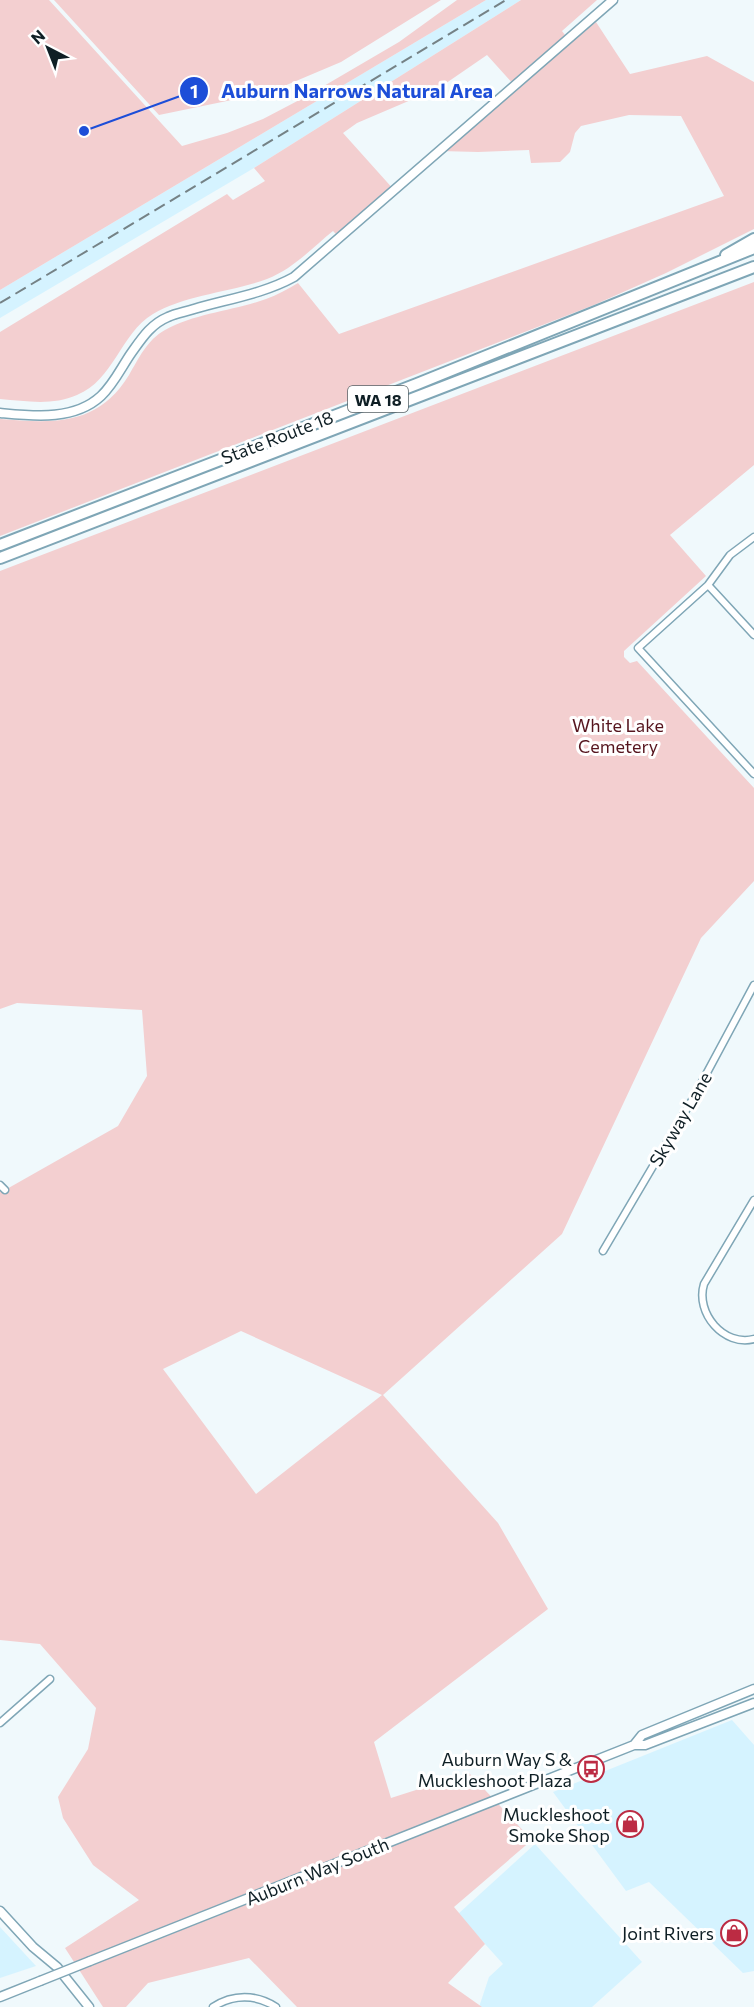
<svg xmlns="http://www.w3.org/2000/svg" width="754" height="2007" font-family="Commissioner,sans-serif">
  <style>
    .built { fill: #d5f3ff }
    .green { fill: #f3cfd0; fill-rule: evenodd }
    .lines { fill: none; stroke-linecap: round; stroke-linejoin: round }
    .street-casing { stroke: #7fa6b6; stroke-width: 9 }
    .secondary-casing { stroke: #7fa6b6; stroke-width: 11 }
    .highway-casing { stroke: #7fa6b6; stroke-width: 14 }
    .street { stroke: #fff; stroke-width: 6 }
    .secondary { stroke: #fff; stroke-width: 8 }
    .highway { stroke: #fff; stroke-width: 10 }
    .rail { stroke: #758286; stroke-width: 2; stroke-dasharray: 12 6; stroke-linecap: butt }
    .secondary-bridge-casing { stroke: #7fa6b6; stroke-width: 11; stroke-linecap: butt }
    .secondary-bridge { stroke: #fff; stroke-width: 8 }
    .labels { text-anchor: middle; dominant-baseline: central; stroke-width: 6; stroke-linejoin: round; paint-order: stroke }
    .shield { fill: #fff; stroke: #576266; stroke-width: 1.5 }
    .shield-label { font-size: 16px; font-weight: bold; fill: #0f1f25 }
    .street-label { font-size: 18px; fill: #0f1f25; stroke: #fff }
    .park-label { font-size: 18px; fill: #56151e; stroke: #fff }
    .poi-label { font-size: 18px; fill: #0f1f25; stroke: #fff; text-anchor: end }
    .leader { fill: none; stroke: #1d4ed8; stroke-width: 2 }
    .callout-dot { fill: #1d4ed8; stroke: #fff; stroke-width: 2 }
    .mark-label { font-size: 18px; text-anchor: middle; font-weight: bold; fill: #fff }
    .callout-label { font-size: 20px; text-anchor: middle; font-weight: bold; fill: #1d4ed8; stroke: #fff; stroke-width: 6; stroke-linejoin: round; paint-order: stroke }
  </style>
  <rect width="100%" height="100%" fill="#f0f9fc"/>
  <path class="built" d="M486 0H521L254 168 0 318V290Z
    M732 1720 754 1745V1971L743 1973 649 1882 626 1891 553 1792Z
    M535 1844 642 1962 592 2007H479L489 1977 503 1964 458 1914Z
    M0 1927 36 1966 0 1978Z"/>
  <path class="green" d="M0 0H49L182 146 227 133 263 119 305 97 399 42 457 0H486L0 290Z
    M54 0H441L341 62 270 92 159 115Z
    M521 0H597L562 31 568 39 515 86 487 55 439 88 357 123 343 133 395 191 340 238 333 231C312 248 293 269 267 279 232 292 184 295 153 314 120 334 114 380 77 395 52 406 26 401 0 399V332L227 194 233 200 265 181 254 168Z
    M596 22 630 74 707 56 754 82V229L666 273 594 305 0 536V419C53 423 97 427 129 375 139 358 147 340 165 330 196 313 233 311 266 299 277 295 288 289 298 283L339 334 724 196 681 116 629 115 581 126 575 133 570 152 560 162 531 163 529 150 478 152 440 151Z
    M754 282V465L670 535 706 576 624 651V657L630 663 637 661 754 788V881L701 938 562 1234 383 1395 498 1523 548 1609 374 1742 391 1798 469 1773 532 1840 454 1907 485 1944 448 1983 482 2007H297L249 1958 148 1983 126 2007H103L65 1948 139 1900 93 1865 63 1818 58 1797 88 1749 96 1708 40 1644 0 1640V1185L5 1190 118 1126 147 1076 142 1010 17 1003 0 1009V571ZM241 1331 382 1395 256 1494 163 1369Z"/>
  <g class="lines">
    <defs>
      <path id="street" d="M754 537 730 555 708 585 638 648 754 774
        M708 585 754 635
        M0 1185 5 1190
        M754 1200 704 1284C695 1313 724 1347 754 1339
        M603 1251 695 1095 754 985
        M0 1723 50 1679
        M213 2007C233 1994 256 1994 276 2007"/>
      <path id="secondary" d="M0 413C33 416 74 421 101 396 114 384 122 366 132 352 142 338 151 324 168 317 176 313 185 312 194 309 228 299 263 294 294 277L613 0
        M634 1745 642 1735 754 1689
        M0 1911 33 1947 57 1967 89 2007
        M90 1961 634 1745H645L754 1703
        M0 1997 40 1981"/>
      <path id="highway" d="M726 255 754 239
        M0 545 417 384 754 248
        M0 558 754 267"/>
    </defs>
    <use href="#street" class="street-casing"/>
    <use href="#secondary" class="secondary-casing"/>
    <use href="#highway" class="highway-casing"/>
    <use href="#street" class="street"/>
    <use href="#secondary" class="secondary"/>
    <use href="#highway" class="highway"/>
    <path class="rail" d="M0 303 506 0"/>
    <defs>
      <path id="secondary-bridge" d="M40 1981 90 1961"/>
    </defs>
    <use href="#secondary-bridge" class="secondary-bridge-casing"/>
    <use href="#secondary-bridge" class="secondary-bridge"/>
  </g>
  <defs>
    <symbol id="bus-ring" viewBox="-11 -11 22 22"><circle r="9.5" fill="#fff" stroke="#bc2b43" stroke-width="1.5"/><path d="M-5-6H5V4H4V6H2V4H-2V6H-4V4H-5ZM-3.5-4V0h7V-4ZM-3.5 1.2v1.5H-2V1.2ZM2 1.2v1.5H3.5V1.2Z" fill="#bc2b43"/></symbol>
    <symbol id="shop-ring" viewBox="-11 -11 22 22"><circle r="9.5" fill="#fff" stroke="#bc2b43" stroke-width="1.5"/><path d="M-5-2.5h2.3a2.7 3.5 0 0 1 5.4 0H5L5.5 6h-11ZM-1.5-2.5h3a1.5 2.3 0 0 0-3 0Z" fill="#bc2b43"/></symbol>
  </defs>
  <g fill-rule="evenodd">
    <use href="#bus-ring" x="576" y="1754" width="30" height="30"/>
    <use href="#shop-ring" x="615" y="1809" width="30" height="30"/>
    <use href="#shop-ring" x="719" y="1918" width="30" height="30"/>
  </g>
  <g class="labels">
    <rect class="shield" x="348" y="386" width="60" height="26" rx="4.5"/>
    <g class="shield-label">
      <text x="378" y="399">WA 18</text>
    </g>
    <g class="street-label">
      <text transform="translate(277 437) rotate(-21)">State Route 18</text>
      <text transform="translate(680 1119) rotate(-60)">Skyway Lane</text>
      <text transform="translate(317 1871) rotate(-22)">Auburn Way South</text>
    </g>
    <g class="park-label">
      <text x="618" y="725">White Lake<tspan x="618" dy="21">Cemetery</tspan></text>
    </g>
    <g class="poi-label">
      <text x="572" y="1759">Auburn Way S &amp;<tspan x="572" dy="21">Muckleshoot Plaza</tspan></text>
      <text x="610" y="1814">Muckleshoot<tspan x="610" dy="21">Smoke Shop</tspan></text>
      <text x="714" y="1933">Joint Rivers</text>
    </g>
  </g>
  <path class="leader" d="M84 131L194 91"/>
  <g class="callout-dot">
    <circle cx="84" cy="131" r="6"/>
    <circle cx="194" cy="91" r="15"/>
  </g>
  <g class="mark-label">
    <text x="194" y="98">1</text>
  </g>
  <g class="callout-label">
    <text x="357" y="98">Auburn Narrows Natural Area</text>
  </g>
  <g transform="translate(48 48) rotate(318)" stroke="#ffffff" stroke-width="4.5" paint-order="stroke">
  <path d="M0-4.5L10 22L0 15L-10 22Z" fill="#0f1f25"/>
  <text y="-9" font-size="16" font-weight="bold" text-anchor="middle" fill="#0f1f25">N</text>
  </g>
</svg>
